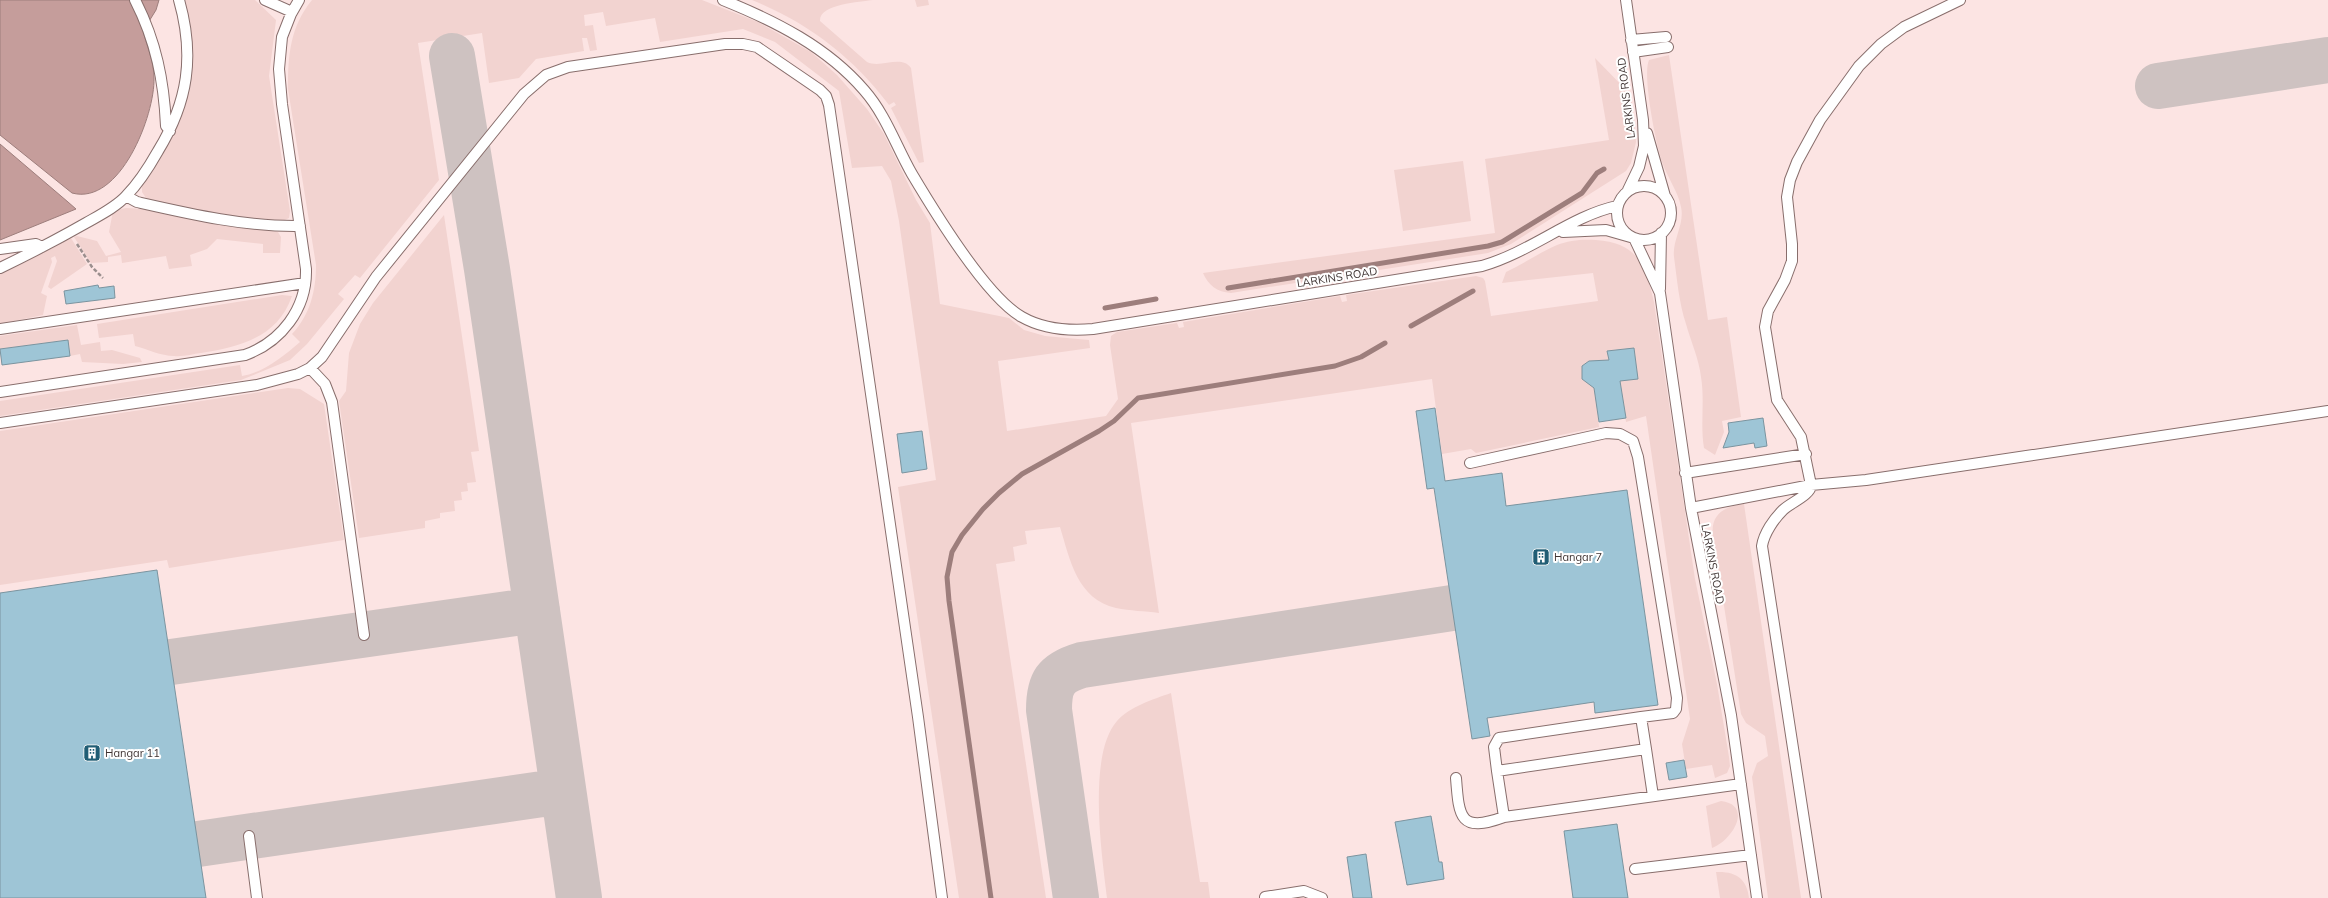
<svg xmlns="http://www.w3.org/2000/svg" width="2328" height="898" font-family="Mulish,sans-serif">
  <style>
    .built { fill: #fce4e3 }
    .green { fill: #f2d3d0 }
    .water { fill: #c59d9b; stroke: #9d7e7c }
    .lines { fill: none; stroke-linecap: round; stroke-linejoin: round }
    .stream { stroke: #9d7e7c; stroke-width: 5 }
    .taxiway { stroke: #cec2c1; stroke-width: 46 }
    .building { fill: #9ec5d6; stroke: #7b949f }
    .service-casing { stroke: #886e6c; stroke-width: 12 }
    .path { stroke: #9b8f8e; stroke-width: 2.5; stroke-dasharray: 4 2; stroke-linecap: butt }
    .service { stroke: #fff; stroke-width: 10 }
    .labels { text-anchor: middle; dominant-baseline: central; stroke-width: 4; stroke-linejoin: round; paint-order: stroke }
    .street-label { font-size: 11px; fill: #3f3433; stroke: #fff }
    .poi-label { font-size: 11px; fill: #3f3433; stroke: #fff; text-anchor: start }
  </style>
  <rect width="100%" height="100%" fill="#fcf0ef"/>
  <path class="built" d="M0 0H2328V898H0Z"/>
  <path class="green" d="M183 0H255L276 20 269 76 290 211 289 218C272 230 181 207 157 203L146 198 142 192V185C164 149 192 112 191 67 190 45 185 22 183 0Z
    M312 0H702L758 22 811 52 837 75 867 109 884 134 916 200 930 223 940 304 1009 318 1024 330 1045 336 1089 340 1090 348 998 361 1007 431 1106 416 1118 399 1110 345 1111 336 1117 332 1177 323 1179 328 1184 327 1183 322 1340 296 1342 302 1347 301 1346 295 1476 276 1483 278 1485 281 1491 316 1598 301 1593 273 1502 283 1506 272C1523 264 1539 253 1557 245 1569 240 1583 239 1596 240 1638 243 1645 265 1654 302L1695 579 1717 684 1729 757 1730 766 1727 773 1715 778 1712 765 1686 769 1682 744 1690 719 1646 416 1626 422 1624 406 1597 408 1599 427 1476 453 1471 449 1442 454 1432 379 1131 423 1159 613C1145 611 1130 611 1116 608 1077 599 1070 560 1060 527L1025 531 1027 544 1013 547 1015 561 996 564 1046 898H959L898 487 936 480 899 221 891 181 882 166 852 168 839 91 775 42 743 29 660 42 655 18 606 26 603 12 584 15 585 26 593 25 597 50 590 51 587 38H582L584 51 536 59 519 78 489 83 482 33 418 43 439 180 360 278 355 275 338 294 344 299 307 344 290 360 241 380 0 416V401L240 365 242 376C263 373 284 356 300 342L292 334C310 315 316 291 316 265L288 89C288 55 290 27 312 0Z
    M752 0H873C860 2 819 4 820 21L867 62C881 69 901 54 911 68L924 162 919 163 891 108 896 105 894 102 889 105C852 56 808 23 752 0Z
    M915 0H928L929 5 917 7Z
    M1669 55 1708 320 1727 317 1741 417 1722 421 1724 432 1715 455 1704 448C1700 424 1705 401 1701 377 1699 359 1691 342 1686 324 1679 303 1677 279 1674 257 1672 240 1685 224 1681 207 1678 191 1667 177 1662 162 1656 144 1642 75 1649 60Z
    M1595 58 1631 95 1636 142 1631 163 1626 171 1511 244 1488 253 1231 293C1217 292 1208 285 1203 273L1495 233 1485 159 1609 140Z
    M1463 161 1471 221 1403 231 1394 170Z
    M126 208 146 209 278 232 281 237 280 253H263V244L217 239 207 249 190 255 192 266 169 269 166 256 122 263 121 255 108 257V262L91 263 74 237 77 236 97 241 106 256 121 252 109 232 113 211Z
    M444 215 479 451 471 452 476 482 467 483 468 491 461 492 462 500 454 501 455 511 440 513V518L425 521V528L359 538 339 401 346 391 349 353 360 324 373 303Z
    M71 238 87 264 51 289 48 287 57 261 55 256 51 258 52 262 41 293 47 296 43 315 0 324V273Z
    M282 295 292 296C278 337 240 347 201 353 193 354 183 357 174 356 161 356 147 349 135 346L133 334 99 338 97 324Z
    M77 325 81 345 100 342 101 351 112 350 140 358 142 362 123 364 82 362 80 354 70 356 68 340 0 349V336Z
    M288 388 300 389 324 404 344 540 169 568 167 560 0 585V431Z
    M1744 504 1801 898H1768L1752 777 1757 763 1768 756 1765 736 1746 723 1741 714 1713 536C1710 514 1725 506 1744 504Z
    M1171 693 1200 882H1208L1210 898H1107C1102 856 1087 755 1117 721 1129 707 1154 699 1171 693Z
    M1721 801C1754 805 1732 841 1712 848L1706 806Z
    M1716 872C1736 871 1747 879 1749 898H1720Z"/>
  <path class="water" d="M0 0H159L156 10 143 31C147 46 154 62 154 78 155 115 120 206 72 193L0 135Z
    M0 144 68 202 76 209 0 240Z"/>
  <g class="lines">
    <path class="stream" d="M1228 288 1488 246 1502 242 1582 193 1597 173 1604 169
      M1105 308 1156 299
      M1411 326 1473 291
      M991 898 949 601 947 577 952 552 962 535 983 509 999 493 1022 474 1099 431 1114 421 1138 398 1335 366 1361 357 1385 343"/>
    <path class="taxiway" d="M452 56 487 269 579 898
      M2158 86 2328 60
      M171 662 537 610
      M198 844 563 791
      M1076 898 1049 710C1049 683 1055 673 1082 665L1452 608"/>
  </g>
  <path class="building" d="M98 285 99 288 114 286 115 298 66 304 64 291Z
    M68 340 70 356 2 365 0 349Z
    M1634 348 1638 379 1620 381 1626 418 1599 422 1594 388 1582 379V366L1589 361 1609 360 1607 351Z
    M1435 408 1445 481 1502 473 1506 506 1627 490 1658 705 1595 713 1594 702 1487 718 1490 736 1472 739 1434 488 1427 489 1416 411Z
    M1763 418 1767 446 1755 448 1754 443 1723 448 1729 432 1728 423Z
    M922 431 927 469 902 473 897 434Z
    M157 570 206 898H0V593Z
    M1684 760 1687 777 1669 780 1666 763Z
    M1431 816 1439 862H1442L1444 879 1407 885 1395 822Z
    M1617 824 1628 898H1573L1564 831Z
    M1366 854 1372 898H1353L1347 857Z"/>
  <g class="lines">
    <defs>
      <path id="service" d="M135 0C156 41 164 81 166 126L170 131
        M265 0 292 12
        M723 0C775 21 827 47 864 90 886 115 896 146 912 174 934 211 986 297 1022 317 1043 329 1070 331 1093 329L1482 266C1531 252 1571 216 1617 206
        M1626 0 1643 120 1644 146 1639 167 1628 190
        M1631 40 1666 37
        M1633 52 1668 47
        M1647 133 1665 196
        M1617 213a27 27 0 1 1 54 0a27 27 0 1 1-54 0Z
        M126 196 137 202C190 214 246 227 300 226
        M1563 232 1606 230 1634 238 1660 293 1691 508 1731 715 1757 898
        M0 249 36 244 42 247
        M0 268C29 254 58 239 86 223 100 215 116 207 126 196 139 183 149 167 158 151 188 102 195 56 179 0
        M1660 289 1661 233
        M0 329 305 283
        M310 368 325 384 332 402 364 635
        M0 392 245 355C281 342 307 309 306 269L282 104 279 69 282 37 291 14 299 0
        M0 423 257 385 298 374 310 368 322 357 376 277 524 94 546 75 568 67 725 44H743L757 47 820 90 826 96 829 105 918 717 942 898
        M1470 463 1606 433 1620 434 1633 441 1638 457 1677 698 1676 709 1673 713 1641 717 1646 749
        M1685 473 1806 454
        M1691 508 1811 485 1866 480 2328 411
        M1497 771 1494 747 1499 738 1641 717
        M1456 778C1459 818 1460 833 1504 817L1741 784
        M1504 817 1497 771 1646 749 1653 796
        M249 836 257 898
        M1635 869 1751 855
        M1265 897 1304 891 1322 898
        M1816 898 1762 546C1764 533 1774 519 1783 510 1790 503 1811 495 1811 485L1801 437 1777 400 1765 327 1768 311 1785 280 1792 261V244L1787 197 1790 180 1797 162 1820 120 1859 66 1881 44 1904 27 1960 0"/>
    </defs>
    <use href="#service" class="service-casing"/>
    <path class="path" d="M77 244 92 267 103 278"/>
    <use href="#service" class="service"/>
  </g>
  <defs>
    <symbol id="building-square" viewBox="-11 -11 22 22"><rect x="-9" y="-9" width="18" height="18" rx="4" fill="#215e75" stroke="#fff"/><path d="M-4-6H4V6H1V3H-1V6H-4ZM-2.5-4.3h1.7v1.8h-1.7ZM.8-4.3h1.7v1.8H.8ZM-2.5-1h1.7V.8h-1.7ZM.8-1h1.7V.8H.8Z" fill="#fff"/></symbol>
  </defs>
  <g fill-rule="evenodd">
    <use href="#building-square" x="1531" y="547" width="20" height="20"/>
    <use href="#building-square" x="82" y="743" width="20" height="20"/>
  </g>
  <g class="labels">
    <g class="street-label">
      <text transform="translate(1626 98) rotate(-97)">LARKINS ROAD</text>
      <text transform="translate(1337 277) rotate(-9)">LARKINS ROAD</text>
      <text transform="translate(1713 564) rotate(79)">LARKINS ROAD</text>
    </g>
    <g class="poi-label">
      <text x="1554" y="557">Hangar 7</text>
      <text x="105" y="753">Hangar 11</text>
    </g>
  </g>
</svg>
